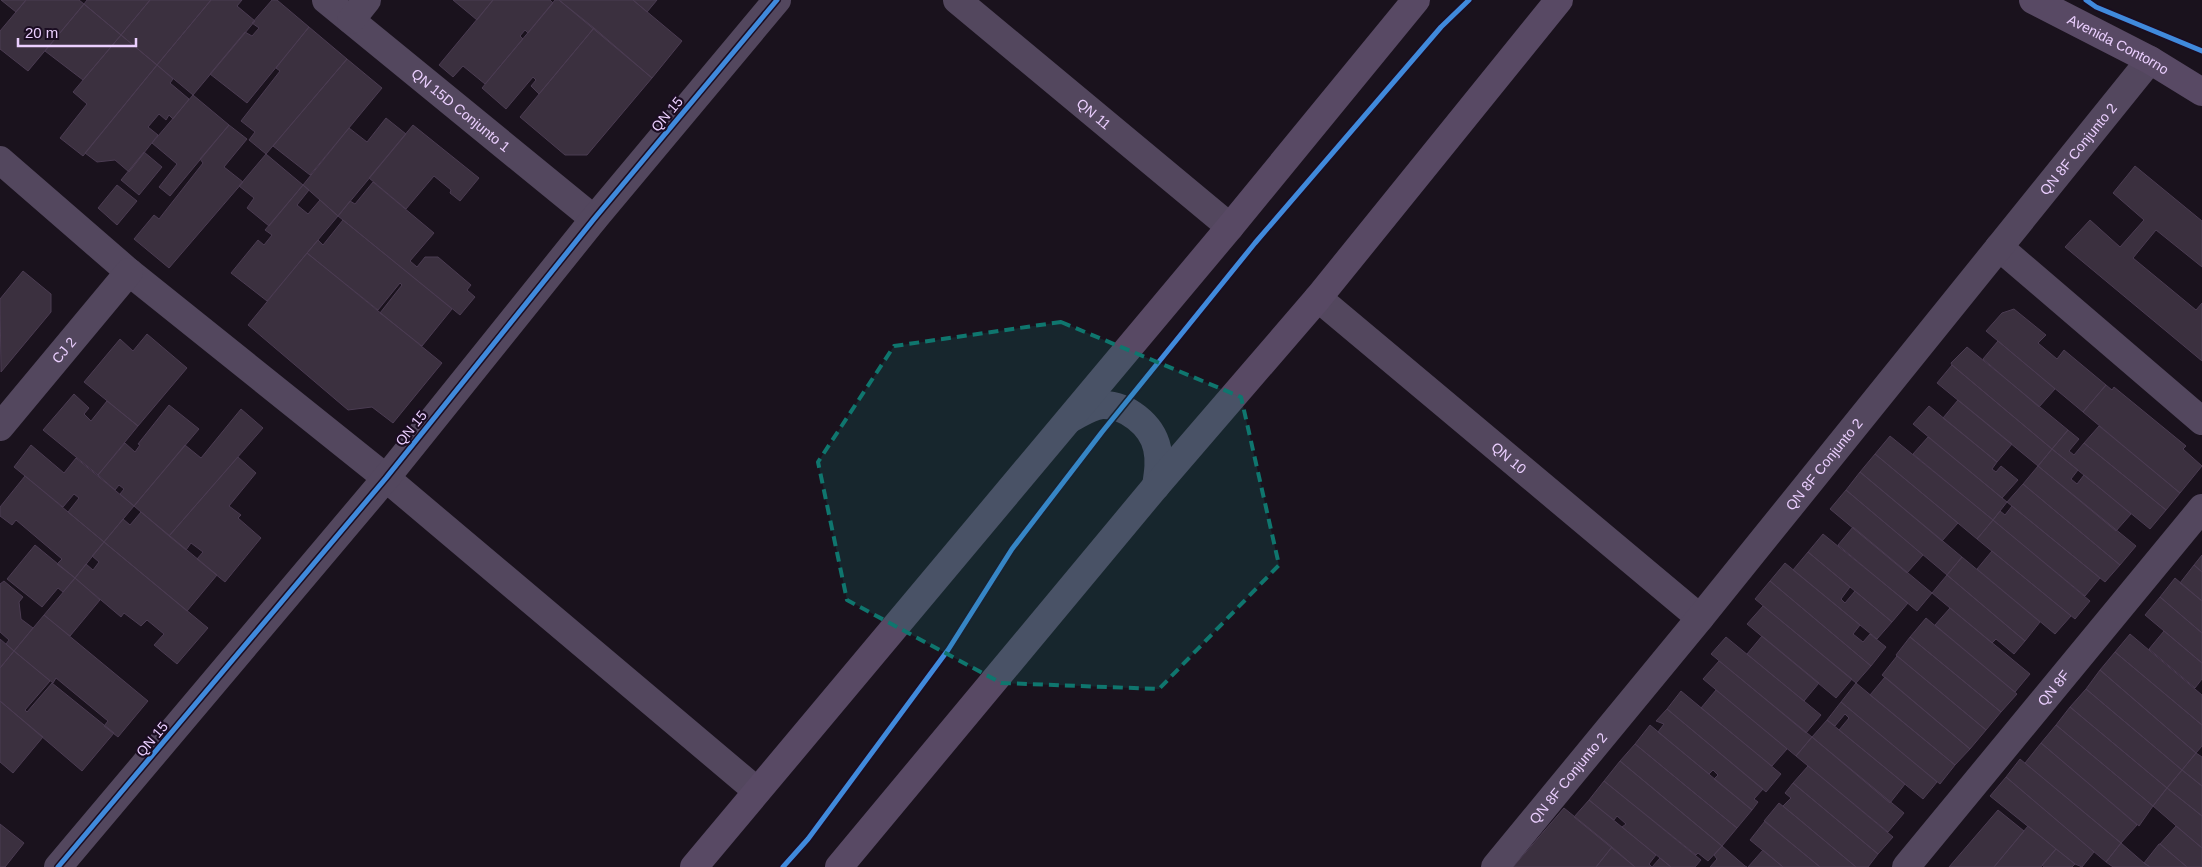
<svg xmlns="http://www.w3.org/2000/svg" width="2202" height="867" font-family="Helvetica,sans-serif">
  <style>
    .building { fill: #3b303f; stroke: #4b3c52 }
    .lines { fill: none; stroke-linecap: round; stroke-linejoin: round }
    .minor { stroke: #53475e; stroke-width: 28 }
    .secondary { stroke: #584964; stroke-width: 28 }
    .cycleway-casing { stroke: #1b0d22; stroke-width: 8 }
    .cycleway { stroke: #408adc; stroke-width: 5 }
    .marked { fill: #0f766e; fill-opacity: 0.2; stroke: #0f766e; stroke-width: 4; stroke-dasharray: 10 6; stroke-linejoin: round }
    .labels { text-anchor: middle; dominant-baseline: central; stroke-width: 4.5; stroke-linejoin: round; paint-order: stroke }
    .street-label { font-size: 14px; fill: #ebcfff; stroke: #1b0d22 }
  </style>
  <rect width="100%" height="100%" fill="#1a121d"/>
  <path class="building" d="M1 0H26L16 12Z
    M26 0H79L84 4 28 71 0 49V31Z
    M87 0H150L121 35 84 4Z
    M150 0H211L157 65 121 35Z
    M211 0H242L237 6 255 21 193 95 157 65Z
    M272 0H277L309 27 247 103 210 74 245 32 252 36 259 28 252 23Z
    M453 0H493L477 20Z
    M493 0H550L553 3 528 33 525 30 520 36 523 39 485 84 463 66 453 77 439 65Z
    M555 0H559L594 28 539 94 531 86 536 80 533 77 506 109 482 88Z
    M559 0H633L682 41 652 78Z
    M633 0H657L647 12Z
    M84 4 121 35 83 80 45 51Z
    M309 27 347 59 266 154 249 140 255 132 241 121 280 71 276 68Z
    M594 28 652 78 587 155H565L520 117Z
    M121 35 157 65 83 156 60 138 87 104 73 92Z
    M347 59 382 88 310 175 273 146Z
    M157 65 173 79 170 83 189 99 173 119 169 115 166 120 159 114 148 127 158 135 129 172 115 160 97 162 85 153Z
    M193 95 229 125 170 196 159 187 177 164 152 143Z
    M386 118 406 134 338 216 303 185 349 128 367 142Z
    M229 125 247 139 224 167 243 182 169 268 134 239 154 215 159 219 203 163 200 159Z
    M413 125 479 178 460 201 450 193 451 190 434 176 406 209 369 178Z
    M144 152 162 167 139 195 121 180Z
    M266 154 303 185 269 226 247 208 254 198 239 186Z
    M2135 166 2202 221V267L2156 230 2133 258 2196 310 2202 303V361L2065 247 2090 220 2120 247 2144 220 2113 193Z
    M373 182 434 233 410 261 417 267 425 257H438L471 285 467 290 475 297 460 315 338 216 350 201 355 204Z
    M117 185 137 201 117 225 98 208Z
    M303 185 309 190 297 205 308 214 320 200 338 216 267 301 231 273 258 240 264 245 272 235 265 230Z
    M343 220 452 309 422 346 380 313 402 285 400 283 378 310 307 253 318 240 323 245Z
    M307 253 442 363 393 423 372 407 348 410 248 325Z
    M23 271 51 294V312L1 372 0 299Z
    M2014 309 2046 335 2038 343 2057 359 2064 350 2106 385 2083 412 1986 331 2002 313Z
    M147 334 187 368 138 426 84 382 120 339 133 351Z
    M1998 341 2055 389 2039 407 1983 359Z
    M1967 347 2068 430 2052 449 1952 365 1951 363Z
    M1952 365 2052 449 2038 466 1937 383Z
    M2106 385 2112 390 2114 387 2186 446 2183 449 2202 466 2180 493 2083 412Z
    M74 394 89 408 84 414 91 421 107 401 138 426 98 475 43 430Z
    M1958 400 2012 444 1997 462 1943 418Z
    M169 405 199 429 134 506 120 494 124 489 119 485 115 490 98 475 125 443 135 452 140 445 138 444Z
    M1929 406 1997 462 1992 469 1996 472 2001 466 2018 480 2002 498 1913 424Z
    M241 409 263 428 169 536 134 506 185 445 201 458Z
    M2099 426 2180 493 2166 510 2084 443Z
    M2068 430 2079 439 2069 451 2074 455 2084 443 2166 510 2150 529 2052 449Z
    M1890 436 1993 520 1977 539 1875 454Z
    M1928 437 2007 502 1993 520 1913 454Z
    M31 445 64 473 76 458 134 506 104 542 68 512 79 498 74 494 63 507 14 467Z
    M2052 449 2078 470 2071 479 2077 484 2084 475 2131 514 2116 531 2038 466Z
    M1875 454 1958 523 1942 541 1860 472Z
    M238 457 256 473 229 506 241 515 238 518 261 538 225 582 197 559 203 552 191 543 186 550 169 536Z
    M2038 466 2136 546 2120 565 2023 484Z
    M1860 472 1962 557 1947 575 1846 490Z
    M25 476 104 542 75 578 57 564 62 559 16 520 12 525 0 516V507Z
    M2023 484 2120 565 2105 582 2007 502Z
    M1846 490 1923 555 1907 573 1830 509Z
    M2012 506 2100 578 2085 596 1993 520 2000 511 2005 515Z
    M141 512 217 575 187 611 104 542 123 519 130 525Z
    M1993 520 2090 601 2075 619 1977 539Z
    M1853 527 1932 593 1917 611 1838 545Z
    M1823 534 1908 603 1892 622 1808 552Z
    M104 542 208 628 177 664 154 645 164 634 147 620 141 626 124 613 121 617 75 578 86 564 93 570 99 562 92 556Z
    M35 545 75 578 63 592 58 588 42 607 7 579Z
    M1992 551 2071 616 2055 634 1977 569Z
    M1808 552 1850 587 1841 599 1845 603 1855 591 1892 622 1877 639 1793 570Z
    M2202 555V572L2194 565Z
    M1962 557 2040 622 2025 641 1947 575Z
    M1785 563 1860 625 1853 634 1863 642 1870 634 1886 647 1871 666 1770 581Z
    M2194 565 2202 572V601L2180 583Z
    M1947 575 2025 641 2014 654 1996 639 1992 643 1932 593Z
    M75 578 100 600 70 636 44 615Z
    M2175 578 2202 601V633L2160 597Z
    M4 581 23 597 19 602 21 619 33 628 14 651 6 644 9 640 0 632V584Z
    M1770 581 1871 666 1856 683 1755 599Z
    M2160 597 2202 633V663L2145 615Z
    M1763 606 1852 679 1836 698 1747 624Z
    M1950 608 2030 674 2015 692 1935 625Z
    M44 615 148 701 118 737 104 726 108 721 56 678 53 683 14 651Z
    M1926 618 2017 694 2001 712 1910 637Z
    M2164 631 2202 663V679L2195 688 2149 649Z
    M2130 634 2202 695V725L2115 652Z
    M1762 636 1819 683 1804 701 1747 654Z
    M1726 637 1821 715 1806 733 1711 654Z
    M1910 637 2001 712 1986 730 1896 655Z
    M0 639 14 651 0 668Z
    M14 651 50 681 25 710 27 712 52 683 114 733 82 771 0 701V668Z
    M2115 652 2202 725V746L2196 753 2100 670Z
    M1897 656 1986 730 1970 749 1882 675Z
    M1719 661 1812 737 1796 756 1703 679Z
    M2100 670 2196 753 2182 770 2086 689Z
    M1885 677 1970 749 1955 765 1870 695Z
    M1856 683 1955 765 1940 784 1841 702Z
    M2086 689 2182 770 2167 788 2070 707Z
    M1716 690 1787 749 1772 766 1701 708Z
    M1681 691 1781 774 1766 792 1667 709Z
    M0 701 43 737 13 773 0 762Z
    M1841 702 1937 782 1923 799 1839 730 1849 718 1845 714 1835 726 1827 720Z
    M2070 707 2167 788 2153 806 2056 725Z
    M1667 709 1763 789 1754 799 1758 802 1752 810 1714 779 1718 775 1713 770 1709 774 1658 732 1664 724 1656 721Z
    M1827 720 1905 784 1890 803 1812 737Z
    M1650 725 1752 810 1737 828 1635 744Z
    M2056 725 2153 806 2139 826 2041 743Z
    M1812 737 1904 813 1888 832 1796 756Z
    M2041 743 2137 825 2121 843 2025 763Z
    M1635 744 1737 828 1722 846 1620 761Z
    M2196 753 2202 757V786L2182 770Z
    M2020 759 2121 843 2106 862 2006 777Z
    M1620 761 1722 846 1708 861 1698 853 1696 855 1604 781Z
    M1808 766 1893 837 1878 854 1793 783Z
    M2182 770 2202 786V816L2167 788Z
    M2006 777 2094 852 2082 867 2075 864 1990 796Z
    M1604 781 1701 860 1695 867H1671L1622 827 1626 824 1617 816 1614 820 1589 800Z
    M1793 783 1878 854 1868 867H1856L1783 806 1791 798 1785 793Z
    M2167 788 2202 816V848L2153 806Z
    M1589 800 1656 855 1649 864 1652 867 1660 858 1671 867H1635L1574 817Z
    M1779 803 1800 820 1856 867H1820L1764 821Z
    M1564 808 1612 847 1596 867H1513Z
    M1998 810 2024 831 1994 867H1949Z
    M1765 821 1785 838 1820 867H1783L1750 840Z
    M0 824 24 843 5 867H0Z
    M2028 826 2056 849 2041 867H1994Z
    M2176 826 2202 848V867H2187L2160 844Z
    M2121 843 2144 863 2150 867H2113L2106 862Z
    M2159 844H2160L2187 867H2150L2144 863Z
    M1722 846 1745 866 1747 867H1710L1717 859 1714 855Z
    M1612 847 1635 867H1596Z
    M2056 849 2075 864 2072 867H2044L2042 865Z
    M1763 850 1783 867H1748Z"/>
  <g class="lines">
    <g class="minor">
      <path id="s1" d="M326 0 594 219"/>
      <path id="s2" d="M957 0 1230 227"/>
      <path d="M351 20 367 0"/>
      <path d="M0 160 129 272 386 478 757 791"/>
      <path d="M1999 247 2202 421"/>
      <path id="s3" d="M1318 298 1700 618"/>
      <path id="s4" d="M0 427 129 272"/>
      <path d="M58 867 386 478 594 219 777 0"/>
      <path id="s5" d="M1495 867 1700 618 2150 60"/>
      <path id="s6" d="M1906 867 2202 508"/>
    </g>
    <g class="secondary">
      <path id="s7" d="M2033 0 2150 60 2202 92"/>
      <path d="M1070 419C1080 414 1090 406 1102 405 1126 404 1152 425 1157 448 1160 461 1158 473 1156 486"/>
      <path d="M694 867 1230 227 1416 0"/>
      <path d="M839 867 1156 486 1318 298 1559 0"/>
    </g>
    <defs>
      <path id="cycleway" d="M2086 0 2096 7 2202 51
        M58 867 386 478 594 219 777 0
        M783 867 808 839 948 650 1012 549 1102 432 1255 243 1441 27 1469 0"/>
    </defs>
    <use href="#cycleway" class="cycleway-casing"/>
    <use href="#cycleway" class="cycleway"/>
  </g>
  <path class="marked" d="M1061 322 1241 397 1279 565 1159 689 1001 683 847 600 818 462 894 346Z"/>
  <g class="labels">
    <g class="street-label">
      <text stroke="none"><textPath href="#s7" startOffset="96">Avenida Contorno</textPath></text>
      <text stroke="none"><textPath href="#s1" startOffset="174">QN 15D Conjunto 1</textPath></text>
      <text transform="translate(667 114) rotate(-50)">QN 15</text>
      <text stroke="none"><textPath href="#s2" startOffset="178">QN 11</textPath></text>
      <text stroke="none"><textPath href="#s5" startOffset="925">QN 8F Conjunto 2</textPath></text>
      <text stroke="none"><textPath href="#s4" startOffset="100">CJ 2</textPath></text>
      <text transform="translate(411 428) rotate(-51)">QN 15</text>
      <text stroke="none"><textPath href="#s3" startOffset="249">QN 10</textPath></text>
      <text stroke="none"><textPath href="#s5" startOffset="520">QN 8F Conjunto 2</textPath></text>
      <text stroke="none"><textPath href="#s6" startOffset="232">QN 8F</textPath></text>
      <text transform="translate(152 739) rotate(-50)">QN 15</text>
      <text stroke="none"><textPath href="#s5" startOffset="115">QN 8F Conjunto 2</textPath></text>
    </g>
  </g>
  <path d="M18 38v8h118v-8" fill="none" stroke="#ebcfff" stroke-width="2.5"/>
  <text x="25" y="38" font-size="15" fill="#ebcfff" stroke="#1b0d22" stroke-width="4" paint-order="stroke">20 m</text>
</svg>
